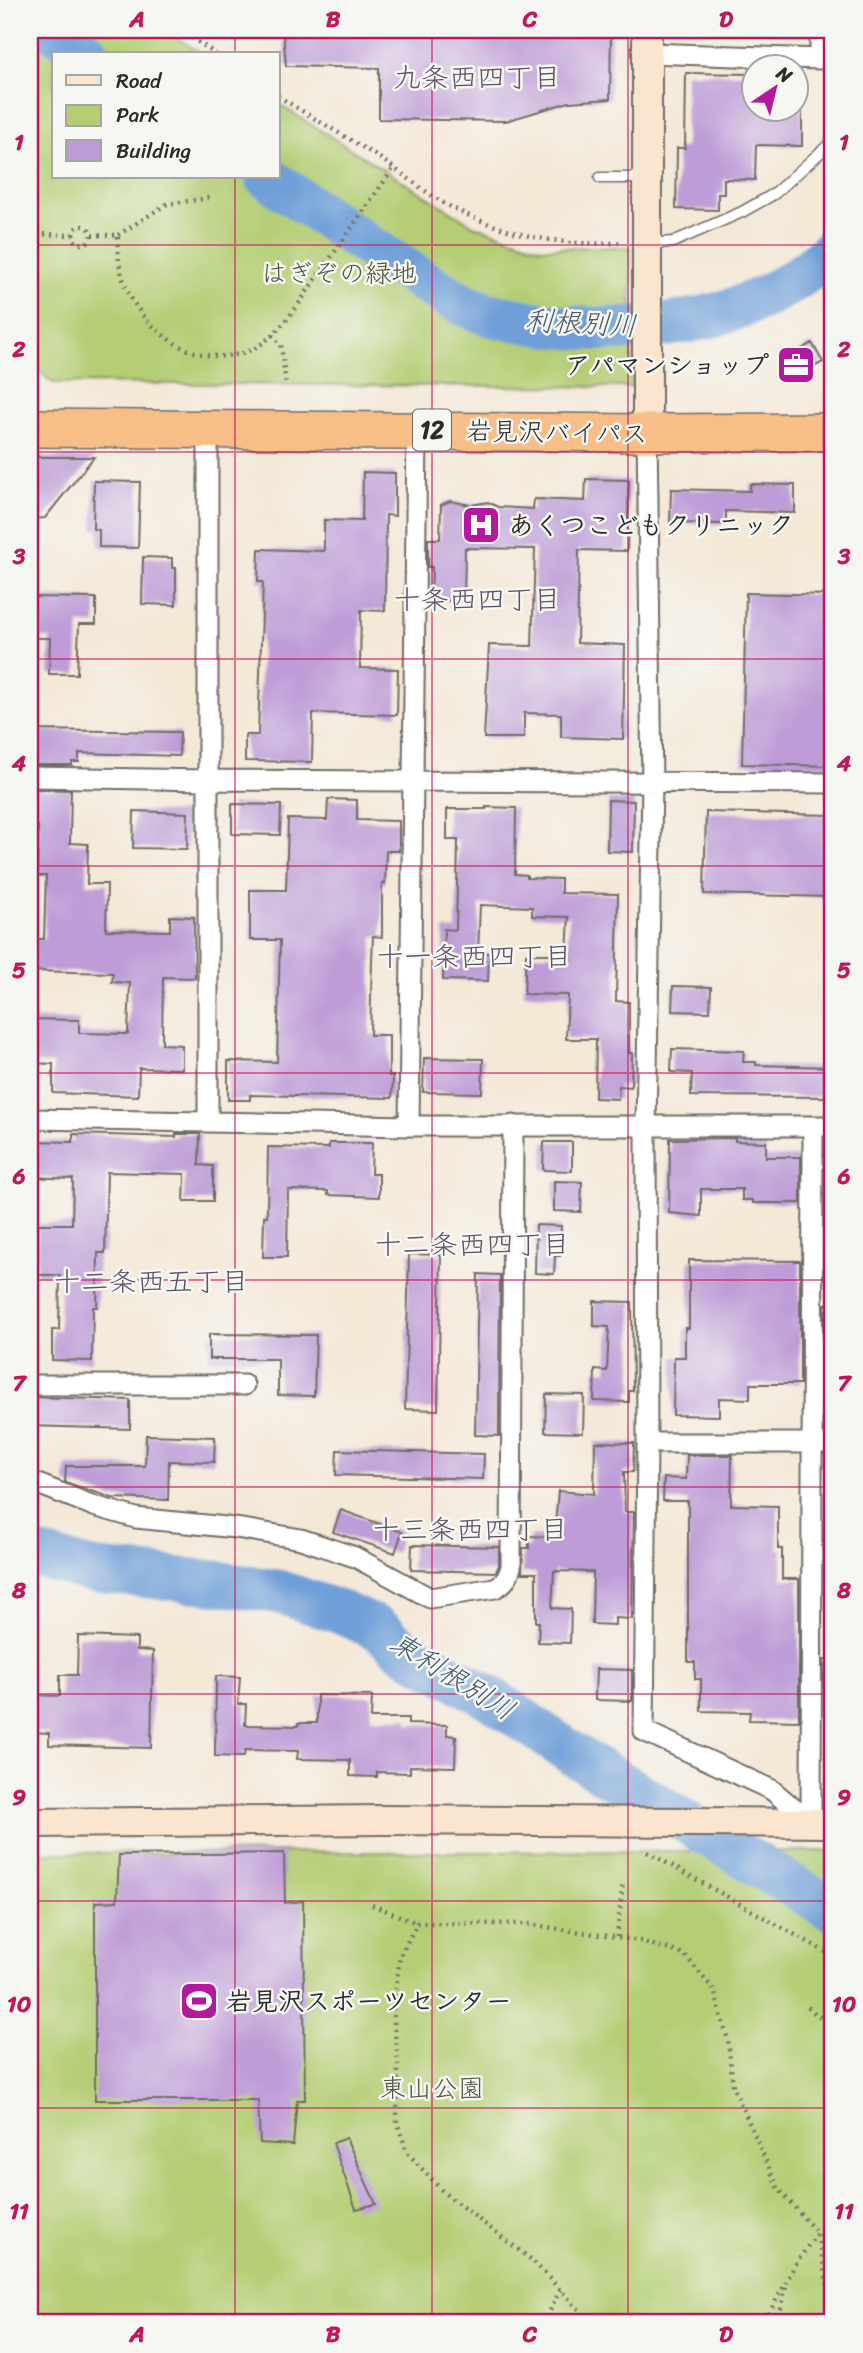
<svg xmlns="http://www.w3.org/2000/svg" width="863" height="2353" font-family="Sriracha,'Klee One',sans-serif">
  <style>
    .green { fill: #b5ce74; stroke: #707c50; stroke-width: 2 }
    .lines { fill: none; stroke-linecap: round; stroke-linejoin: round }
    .river { stroke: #6e9fd8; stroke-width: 44 }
    .building { fill: #bd9cd7 }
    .lane-casing { stroke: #716d67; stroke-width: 13 }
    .street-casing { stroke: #716d67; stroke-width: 23 }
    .secondary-casing { stroke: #716d67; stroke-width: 32 }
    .highway-casing { stroke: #716d67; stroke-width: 40 }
    .path { stroke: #716d67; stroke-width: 4.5; stroke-dasharray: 2 5; stroke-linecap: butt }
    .lane { stroke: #fff; stroke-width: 10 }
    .street { stroke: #fff; stroke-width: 19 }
    .secondary { stroke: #fce5cf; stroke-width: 28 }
    .highway { stroke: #f7be88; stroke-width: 37 }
    .grid { fill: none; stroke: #c2185b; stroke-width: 2; stroke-opacity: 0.55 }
    .labels { text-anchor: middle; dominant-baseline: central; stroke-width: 5; stroke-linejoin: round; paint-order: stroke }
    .shield { fill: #f6f6f2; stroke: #686867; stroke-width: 2 }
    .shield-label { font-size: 24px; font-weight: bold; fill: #2b2b2b }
    .park-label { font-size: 26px; fill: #4e543d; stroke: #f6f6f2 }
    .poi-label { font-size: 26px; font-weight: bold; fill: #2b2b2b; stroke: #f6f6f2; text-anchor: start }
    .street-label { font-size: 26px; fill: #2b2b2b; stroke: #f6f6f2 }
    .neighbourhood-label { font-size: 28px; fill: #5e5367; stroke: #f6f6f2 }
    .water-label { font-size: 28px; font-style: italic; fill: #465970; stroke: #f6f6f2 }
    .neatline { fill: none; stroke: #c2185b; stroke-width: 2.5 }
    .grid-label { font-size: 23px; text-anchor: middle; font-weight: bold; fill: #c2185b }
  </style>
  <rect width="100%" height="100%" fill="#f6f6f2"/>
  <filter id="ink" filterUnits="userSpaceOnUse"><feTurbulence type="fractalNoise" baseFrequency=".0143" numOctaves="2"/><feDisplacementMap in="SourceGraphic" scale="14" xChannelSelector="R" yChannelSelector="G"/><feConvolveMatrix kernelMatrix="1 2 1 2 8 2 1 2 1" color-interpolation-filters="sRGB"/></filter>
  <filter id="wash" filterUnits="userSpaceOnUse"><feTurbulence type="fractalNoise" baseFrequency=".00686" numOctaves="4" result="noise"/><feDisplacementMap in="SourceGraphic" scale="28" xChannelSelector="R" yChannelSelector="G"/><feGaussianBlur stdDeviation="1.57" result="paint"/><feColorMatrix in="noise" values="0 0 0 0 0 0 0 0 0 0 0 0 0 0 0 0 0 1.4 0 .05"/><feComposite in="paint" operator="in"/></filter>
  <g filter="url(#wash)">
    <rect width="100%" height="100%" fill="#f4e8d7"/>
    <path class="green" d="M30 30H164L202 54H54V177H278V104L473 225 541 248 631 247 632 387 53 383 30 363Z
      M833 1851V2323H30V1853Z"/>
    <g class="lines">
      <path class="river" d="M54 30 88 54
        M267 177C309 206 351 235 395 263 424 281 454 303 488 314 497 317 509 318 519 320 621 342 756 326 833 249
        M30 1554 93 1571 219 1583 280 1592 342 1613 379 1629 406 1652 492 1699 573 1754 833 1910"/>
    </g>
    <g id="blocks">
      <path class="building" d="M283 30H611L610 99 569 102 506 121 379 119V68L286 66Z
        M686 73 754 74V108H802V146L756 145 755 180 724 179V194H718V210L676 209 677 148H685Z
        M812 343 823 362 793 378 782 371 783 360Z
        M30 457H94L45 518 30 519Z
        M363 472 395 473V516L386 515 385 611 361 610 360 668 398 669 397 715 313 713 312 762 245 761V735H258L263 582H258L259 549 324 551V520L362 521Z
        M586 479 629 480 627 551 579 550 577 643 625 645 623 739 561 737V714L524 713V738H484L489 645 532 646 535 549 465 548 464 601 431 600 432 567H428V539H440L441 505 450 501 471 505 488 502 498 507 533 509 534 499 585 501Z
        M94 481 140 482 138 548 99 547V530L93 529Z
        M750 484 795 485V513L726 511V524L670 523 671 489 750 491Z
        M143 557 172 558V568H176V605L142 604Z
        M746 593 833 595V766L742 764Z
        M30 597 96 598V624H79L77 674H49L50 638H30Z
        M31 730 180 732 179 756 79 753V762H72V765H31Z
        M31 789 71 790 70 843 88 844 87 884H107L106 930 170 931V916L194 917 195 978 163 977 162 1044 182 1045V1069L139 1068 138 1096 53 1093V1064L30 1063V1019L79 1020V1033L128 1034 130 983 112 982 113 973 32 971 33 939H44L46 876H37L38 826H30Z
        M328 799 357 800V820L399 821V851H386L385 884H382V937L373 936 372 960 370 1035H389V1076H393L392 1098 250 1095V1100H228V1061L277 1062 280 940H250V890H286L288 819 327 820Z
        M608 800 634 801 633 852 607 851Z
        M232 804 281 805 280 835 232 834Z
        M486 807 516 808 515 874 527 875V878L561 879V893L618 894 616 1001 629 1002V1053H632L631 1087 619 1086 618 1099 595 1098 596 1039H566L568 995 524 994 526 954H567L569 917 532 916V907L480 905 478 953H489L488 981 443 980 444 929 456 930 458 840H447V809H486Z
        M134 811 188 813 187 849 133 848Z
        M706 812 833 815V897L704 894Z
        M673 986 711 987 710 1012 672 1011Z
        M672 1049 744 1051 743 1062H756V1065L833 1067V1097L691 1096 692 1073 671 1072Z
        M424 1058 483 1059 482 1093 423 1092Z
        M73 1134 176 1137V1134H200L199 1165 213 1166V1201H184L185 1174 107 1172 105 1253H98L97 1307H93L92 1361 52 1360V1330H59L60 1275H37L38 1224H72L73 1179 30 1177V1141L73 1142Z
        M735 1138V1141L766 1142V1157H801V1203H753V1200H742V1189H701V1216L669 1213 670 1139Z
        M544 1142H572V1171L543 1170Z
        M329 1143H372L371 1174H379V1197L328 1195V1191L288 1190 287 1257H263L264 1216H267L268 1147 329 1148Z
        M554 1181 582 1182 581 1212 554 1211Z
        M536 1225 561 1226 560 1256H555L554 1274 535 1273Z
        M409 1254 441 1255 438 1410 405 1409Z
        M689 1260 800 1261V1384H750V1399L719 1398V1416L673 1415 674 1357H685V1328H689Z
        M478 1274 500 1275 499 1436 475 1435Z
        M594 1301 632 1302 633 1391H629V1402L594 1401 595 1370 607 1371 609 1327 594 1326Z
        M825 1304H833V1329H825Z
        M209 1334 316 1335 314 1396 278 1395V1359H209Z
        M546 1394 584 1395 583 1433 545 1432Z
        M30 1397 130 1400V1429L30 1426Z
        M146 1435 215 1437 214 1462 169 1461 168 1500 112 1498 65 1482 66 1466H145Z
        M595 1442 634 1443 633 1472H624L625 1512H634L632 1619 615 1618V1625L592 1624 593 1572 554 1571 552 1608 571 1609 570 1643 538 1642 539 1622H536V1573H522L523 1548H529V1536L554 1537 558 1491 594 1494Z
        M337 1450 484 1454 483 1479 336 1475Z
        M687 1455H732L731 1505 778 1506V1549H782V1579H799V1721L749 1720 750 1712 701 1711V1679H695V1662H688V1501H663L664 1478 686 1479Z
        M341 1510 402 1532 395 1553 333 1532Z
        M412 1545 499 1547V1565L496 1572 411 1570Z
        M78 1636 137 1638V1650L153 1651 151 1748 49 1745V1733L30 1732V1695L60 1696V1675H77Z
        M824 1660H833V1688L824 1687Z
        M596 1669 632 1670V1701L595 1700Z
        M216 1676 240 1677 238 1704H246L245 1725 298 1726V1723H317V1695L372 1696 371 1718H408V1724L447 1725V1735L456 1736 455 1767 410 1766V1773L377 1772V1777L350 1776V1760L297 1759 298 1751 245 1750 244 1757 215 1756Z
        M284 1853 285 1903 303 1901 305 2100H297L293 2145 260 2143 258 2100H95V1902L117 1901 119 1855Z
        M346 2138 376 2204 356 2209 333 2143Z"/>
    </g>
  </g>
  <g filter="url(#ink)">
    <use href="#blocks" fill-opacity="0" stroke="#716d67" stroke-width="2"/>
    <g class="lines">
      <defs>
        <path id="lane" d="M600 178H645
          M648 244 673 242 742 212 774 194 833 141"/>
        <path id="street" d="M647 53 820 59V30
          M647 433 652 783 646 1127 647 1443 644 1731 772 1790 811 1823
          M30 777 208 780 833 783
          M30 1119 208 1122V429
          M208 1122 409 1126H833
          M409 1126 417 430
          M30 1385H244
          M647 1443H833
          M30 1481 94 1506 136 1518 236 1528 301 1539 355 1557 430 1598 495 1588C505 1583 508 1577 511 1567L513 1125
          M811 1823 813 1126"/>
        <path id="secondary" d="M647 433V30
          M30 1823 383 1820 833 1823"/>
        <path id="highway" d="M30 428 647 433 833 432"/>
      </defs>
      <use href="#lane" class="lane-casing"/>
      <use href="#street" class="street-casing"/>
      <use href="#secondary" class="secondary-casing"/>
      <use href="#highway" class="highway-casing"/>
      <path class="path" d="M180 30 216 54
        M278 96C311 117 345 136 378 157 403 173 427 195 453 208 506 235 565 248 623 242
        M73 235a9 9 0 1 1 18 0a9 9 0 1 1-18 0Z
        M30 234 73 235
        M92 235H118C116 276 130 308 162 334 189 357 230 365 261 344 286 327 302 298 319 274 344 239 368 204 393 169
        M118 235 167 204 209 198
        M272 335 281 345 286 385
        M647 1852 833 1956
        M372 1905 417 1923
        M617 1937 623 1882
        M808 2007 833 2029
        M833 2243 817 2233 833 2312
        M544 2323 560 2290
        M595 2323 584 2315 533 2261 443 2192 407 2152 397 2122 398 2065 393 2010 400 1956 417 1923 527 1924 640 1941 684 1954 714 1990 728 2040 733 2086 778 2188 817 2233 797 2262 768 2315 757 2323
        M778 2323 786 2286"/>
      <use href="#lane" class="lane"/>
      <use href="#street" class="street"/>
      <use href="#secondary" class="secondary"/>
      <use href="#highway" class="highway"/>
    </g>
  </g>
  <path class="grid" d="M235 30V54M432 30V2323M628 30V2323M235 177V2323M30 245H833M30 452H833M30 659H833M30 866H833M30 1073H833M30 1280H833M30 1487H833M30 1694H833M30 1901H833M30 2108H833"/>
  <defs>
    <symbol id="office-square" viewBox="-11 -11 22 22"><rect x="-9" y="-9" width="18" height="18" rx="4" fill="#b5179e" stroke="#f6f6f2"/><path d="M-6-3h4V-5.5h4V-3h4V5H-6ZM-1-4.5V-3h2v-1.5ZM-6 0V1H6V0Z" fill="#fff"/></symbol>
    <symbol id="hospital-square" viewBox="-11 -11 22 22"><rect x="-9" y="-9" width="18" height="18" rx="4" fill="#b5179e" stroke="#f6f6f2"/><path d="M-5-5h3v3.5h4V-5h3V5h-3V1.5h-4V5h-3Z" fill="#fff"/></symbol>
    <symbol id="stadium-square" viewBox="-11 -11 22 22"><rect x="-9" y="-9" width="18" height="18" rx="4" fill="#b5179e" stroke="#f6f6f2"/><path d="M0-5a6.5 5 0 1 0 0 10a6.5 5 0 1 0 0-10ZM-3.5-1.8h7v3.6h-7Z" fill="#fff"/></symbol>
  </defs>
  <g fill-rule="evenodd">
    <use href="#office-square" x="774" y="343" width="44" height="44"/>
    <use href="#hospital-square" x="459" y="503" width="44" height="44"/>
    <use href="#stadium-square" x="177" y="1979" width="44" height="44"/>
  </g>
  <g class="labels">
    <rect class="shield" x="413" y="409.5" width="38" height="41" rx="5"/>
    <g class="shield-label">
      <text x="432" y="430">12</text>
    </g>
    <g class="park-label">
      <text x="339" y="273">はぎぞの緑地</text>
      <text x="432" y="2088">東山公園</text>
    </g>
    <g class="poi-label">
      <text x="769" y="365" text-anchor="end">アパマンショップ</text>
      <text x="508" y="525">あくつこどもクリニック</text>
      <text x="226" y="2001">岩見沢スポーツセンター</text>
    </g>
    <g class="street-label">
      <text transform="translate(557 432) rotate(1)">岩見沢バイパス</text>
    </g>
    <g class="neighbourhood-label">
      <text x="477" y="77">九条西四丁目</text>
      <text x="477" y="599">十条西四丁目</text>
      <text x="474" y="956">十一条西四丁目</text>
      <text x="472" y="1244">十二条西四丁目</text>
      <text x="151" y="1281">十二条西五丁目</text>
      <text x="470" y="1529">十三条西四丁目</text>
    </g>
    <g class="water-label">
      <text transform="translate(581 323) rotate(3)">利根別川</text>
      <text transform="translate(453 1676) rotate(32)">東利根別川</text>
    </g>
  </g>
  <rect width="863" height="2353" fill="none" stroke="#f6f6f2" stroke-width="77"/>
  <rect x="52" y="52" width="228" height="126" fill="#f6f6f2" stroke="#a5a5a2" stroke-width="2"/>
  <rect x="66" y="75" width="35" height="10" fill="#fce5cf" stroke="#a5a5a2" stroke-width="2"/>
  <text x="116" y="88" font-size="21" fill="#2b2b2b">Road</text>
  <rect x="66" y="105" width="35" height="21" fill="#b5ce74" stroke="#a5a5a2" stroke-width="2"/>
  <text x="116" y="122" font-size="21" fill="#2b2b2b">Park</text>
  <rect x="66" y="140" width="35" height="21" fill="#bd9cd7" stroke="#a5a5a2" stroke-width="2"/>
  <text x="116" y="158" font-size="21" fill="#2b2b2b">Building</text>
  <g transform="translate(775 88) rotate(35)"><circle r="33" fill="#f6f6f2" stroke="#a5a5a2" stroke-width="2"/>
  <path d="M0-5L12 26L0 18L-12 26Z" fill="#b5179e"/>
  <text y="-10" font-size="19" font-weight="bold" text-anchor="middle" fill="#2b2b2b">N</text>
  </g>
  <rect x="38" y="38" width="786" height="2276" class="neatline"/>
  <g class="grid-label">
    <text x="137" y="27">A</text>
    <text x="333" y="27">B</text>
    <text x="530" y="27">C</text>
    <text x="726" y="27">D</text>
    <text x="19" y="150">1</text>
    <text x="844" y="150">1</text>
    <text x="19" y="357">2</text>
    <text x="844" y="357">2</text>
    <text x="19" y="564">3</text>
    <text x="844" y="564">3</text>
    <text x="19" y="771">4</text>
    <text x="844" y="771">4</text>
    <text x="19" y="978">5</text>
    <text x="844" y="978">5</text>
    <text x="19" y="1184">6</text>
    <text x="844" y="1184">6</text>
    <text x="19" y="1391">7</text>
    <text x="844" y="1391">7</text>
    <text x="19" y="1598">8</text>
    <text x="844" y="1598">8</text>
    <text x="19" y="1805">9</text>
    <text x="844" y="1805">9</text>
    <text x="19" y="2012">10</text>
    <text x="844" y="2012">10</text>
    <text x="19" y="2219">11</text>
    <text x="844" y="2219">11</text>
    <text x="137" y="2342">A</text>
    <text x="333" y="2342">B</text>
    <text x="530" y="2342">C</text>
    <text x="726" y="2342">D</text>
  </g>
</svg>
